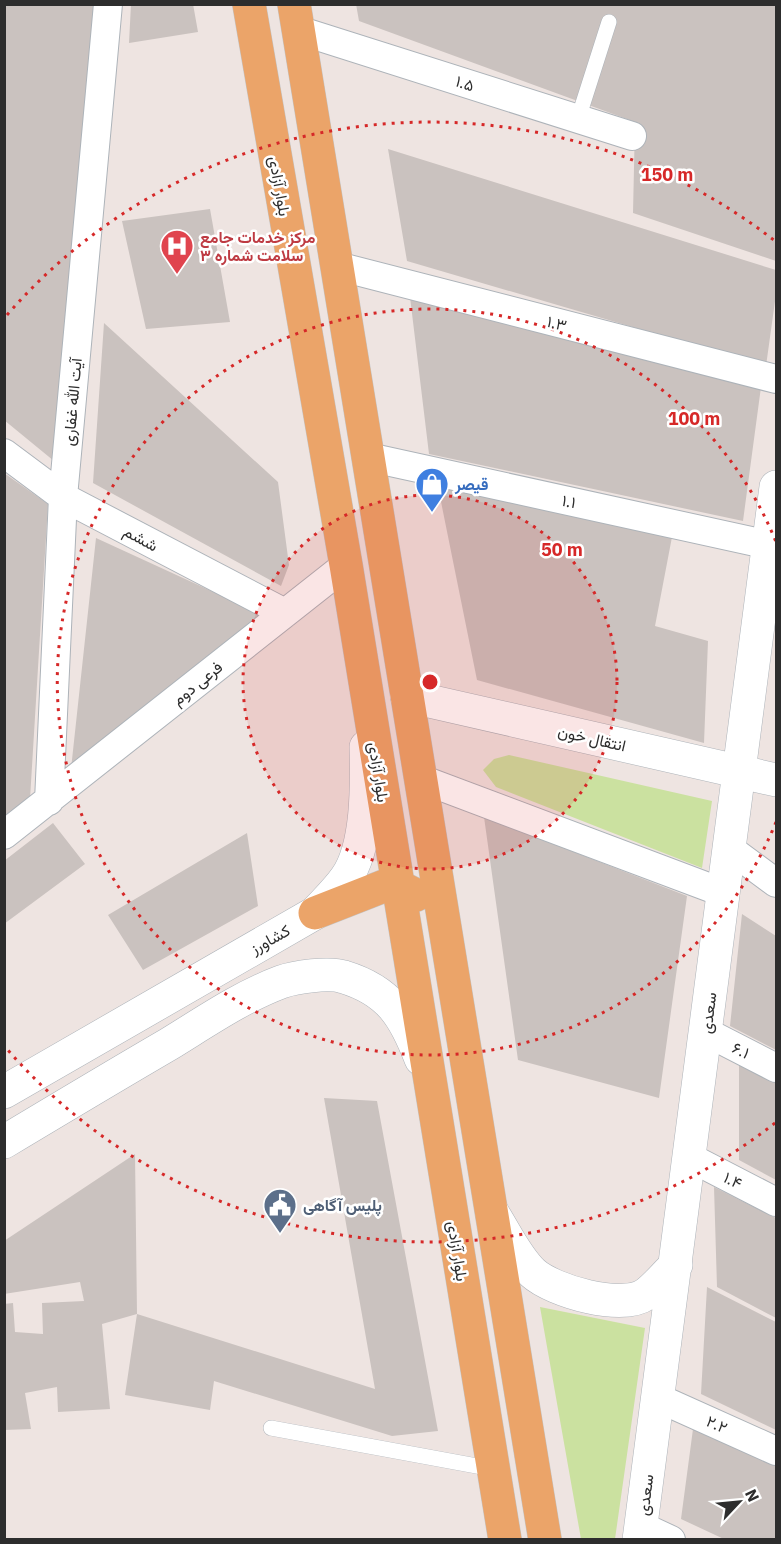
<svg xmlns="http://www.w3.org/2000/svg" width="781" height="1544" font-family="'IBM Plex Sans',Vazirmatn,sans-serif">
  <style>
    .green { fill: #cbe1a0 }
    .building { fill: #cac2bf }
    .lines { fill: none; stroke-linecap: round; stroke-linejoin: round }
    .service-casing { stroke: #adb3b9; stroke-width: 16 }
    .minor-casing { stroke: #adb3b9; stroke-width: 30 }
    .secondary-casing { stroke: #adb3b9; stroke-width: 34 }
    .primary-casing { stroke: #c4c4c4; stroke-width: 34 }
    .service { stroke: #fff; stroke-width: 15 }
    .minor { stroke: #fff; stroke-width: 28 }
    .secondary { stroke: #fff; stroke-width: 33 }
    .primary { stroke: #eba469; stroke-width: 33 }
    .ring { fill: none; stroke: #d62828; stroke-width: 3; stroke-dasharray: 3 6 }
    .labels { text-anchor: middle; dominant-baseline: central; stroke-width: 5; stroke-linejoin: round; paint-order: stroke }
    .street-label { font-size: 16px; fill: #2d2d2d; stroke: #fff }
    .health-label { font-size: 16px; font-weight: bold; fill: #be3a42; stroke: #fff; text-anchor: start }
    .shop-label { font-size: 16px; font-weight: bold; fill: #366cbe; stroke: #fff; text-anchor: start }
    .service-label { font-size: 16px; font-weight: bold; fill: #4e5e75; stroke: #fff; text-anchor: start }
    .centre { fill: #d62828; stroke: #fff; stroke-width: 3 }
    .ring-label { font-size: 18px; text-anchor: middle; font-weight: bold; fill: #d62828; stroke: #fff; stroke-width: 5; stroke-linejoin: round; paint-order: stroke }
  </style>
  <rect width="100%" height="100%" fill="#eee4e1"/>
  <path class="green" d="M509 755 712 801 702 868 496 787 483 770 494 759Z
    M540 1307 645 1328 615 1539H581Z"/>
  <path class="building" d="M4 4H94L54 461 4 420Z
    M131 4H193L198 32 129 43Z
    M356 4H776V261L633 213 635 122 359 21Z
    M388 149 776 270V294L766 366 407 261Z
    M210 209 230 322 146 329 122 221Z
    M410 297 761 387 743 521 429 454Z
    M104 323 278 482 289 565 281 586 93 483Z
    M4 473 48 504 30 799 4 819Z
    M437 482 672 537 655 626 708 641 704 743 477 680Z
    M96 538 266 616 71 769Z
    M484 817 687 896 659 1098 518 1060Z
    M53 823 85 864 4 924V861Z
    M247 833 258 906 143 970 108 915Z
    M742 914 776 936V1050L730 1026Z
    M739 1064 776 1083V1180L739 1160Z
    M324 1098 377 1101 438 1431 392 1436 214 1381 210 1410 125 1395 137 1314 375 1389Z
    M135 1154 137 1314 102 1324 110 1409 58 1412 57 1387 25 1393 31 1429 4 1430V1304L13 1303 15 1332 43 1334 42 1303 84 1301 80 1282 4 1294V1241Z
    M714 1187 776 1218V1318L717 1287Z
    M707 1287 776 1322V1430L701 1394Z
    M693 1429 776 1466V1540H726L681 1519Z"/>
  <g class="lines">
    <defs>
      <path id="service" d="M578 119 609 22
        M271 1428 493 1469"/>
      <path id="minor" d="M298 30 632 136
        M337 266 776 379
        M4 453 63 497 285 613
        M368 457 769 545
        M421 779 724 893
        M49 801 63 497 108 4
        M4 835 346 565
        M730 849 776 883
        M706 1032 776 1068
        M689 1157 776 1202
        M658 1398 776 1451
        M641 1526 671 1540"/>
      <path id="secondary" d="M407 696 776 780
        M4 1092 315 913C325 902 337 891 346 878 368 847 367 785 366 747
        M4 1142C59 1109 114 1076 169 1044 205 1022 241 997 281 982 295 977 329 972 344 977 390 991 405 1017 421 1059
        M492 1212C505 1232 516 1257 533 1273 553 1291 622 1311 646 1294 657 1286 666 1274 676 1265
        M639 1540 776 487"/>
      <path id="primary" d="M249 4 346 565 505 1540
        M294 4 545 1540
        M315 913 384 886H398L416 895"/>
    </defs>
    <use href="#service" class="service-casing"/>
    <use href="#minor" class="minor-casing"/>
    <use href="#secondary" class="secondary-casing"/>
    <use href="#primary" class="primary-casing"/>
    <use href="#service" class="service"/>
    <use href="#minor" class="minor"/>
    <use href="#secondary" class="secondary"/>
    <use href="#primary" class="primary"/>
  </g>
  <circle cx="430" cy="682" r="187" fill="#d62828" fill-opacity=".12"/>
  <g class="ring">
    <circle cx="430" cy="682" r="187"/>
    <path d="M776 822A373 373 0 1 1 776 542"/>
    <path d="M775 1123A560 560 0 0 1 7 1049M7 315A560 560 0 0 1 775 241"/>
  </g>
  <defs>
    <symbol id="hospital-pin" viewBox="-11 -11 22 30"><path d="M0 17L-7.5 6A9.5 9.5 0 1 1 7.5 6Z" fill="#e0444e" stroke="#fff"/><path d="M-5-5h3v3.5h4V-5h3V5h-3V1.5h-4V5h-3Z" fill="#fff"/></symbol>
    <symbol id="shop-pin" viewBox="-11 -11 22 30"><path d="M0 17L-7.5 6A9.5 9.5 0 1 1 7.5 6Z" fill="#3f7fe0" stroke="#fff"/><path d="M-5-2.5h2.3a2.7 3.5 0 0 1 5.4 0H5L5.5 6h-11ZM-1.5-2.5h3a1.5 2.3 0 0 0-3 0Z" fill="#fff"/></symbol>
    <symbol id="civic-pin" viewBox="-11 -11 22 30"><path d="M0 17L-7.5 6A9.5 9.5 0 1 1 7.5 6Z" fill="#5c6f8a" stroke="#fff"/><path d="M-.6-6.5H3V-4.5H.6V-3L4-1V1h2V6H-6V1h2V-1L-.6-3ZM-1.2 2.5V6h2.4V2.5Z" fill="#fff"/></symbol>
  </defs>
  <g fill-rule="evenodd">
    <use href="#hospital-pin" x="158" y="227" width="38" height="52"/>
    <use href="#shop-pin" x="413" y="465" width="38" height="52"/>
    <use href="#civic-pin" x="261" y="1186" width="38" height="52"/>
  </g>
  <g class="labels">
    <g class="street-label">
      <text transform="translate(465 83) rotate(18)">۱.۵</text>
      <text transform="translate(280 186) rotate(80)">بلوار آزادی</text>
      <text transform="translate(557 323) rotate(14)">۱.۳</text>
      <text transform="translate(72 402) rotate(-85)">آیت الله غفاری</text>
      <text transform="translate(569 501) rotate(12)">۱.۱</text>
      <text transform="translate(141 538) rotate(28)">ششم</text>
      <text transform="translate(197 683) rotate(-39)">فرعی دوم</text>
      <text transform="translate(592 738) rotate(13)">انتقال خون</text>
      <text transform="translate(379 772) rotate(81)">بلوار آزادی</text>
      <text transform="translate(270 939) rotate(-29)">کشاورز</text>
      <text transform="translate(708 1013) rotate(-83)">سعدی</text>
      <text transform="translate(741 1050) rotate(27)">۶.۱</text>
      <text transform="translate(733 1180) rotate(27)">۱.۴</text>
      <text transform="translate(458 1251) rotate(81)">بلوار آزادی</text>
      <text transform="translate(717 1424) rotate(24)">۲.۲</text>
      <text transform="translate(645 1495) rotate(-83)">سعدی</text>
    </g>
    <g class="health-label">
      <text x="200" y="237">مرکز خدمات جامع<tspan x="200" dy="18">سلامت شماره ۳</tspan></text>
    </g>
    <g class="shop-label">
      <text x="455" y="484">قیصر</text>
    </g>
    <g class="service-label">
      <text x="303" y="1205">پلیس آگاهی</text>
    </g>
  </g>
  <circle cx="430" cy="682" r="9" class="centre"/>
  <g class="ring-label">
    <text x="667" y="181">150 m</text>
    <text x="694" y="425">100 m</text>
    <text x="562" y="556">50 m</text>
  </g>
  <rect width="781" height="1544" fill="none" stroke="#2d2d2d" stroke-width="12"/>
  <g transform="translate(739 1502) rotate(64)" stroke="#ffffff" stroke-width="4.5" paint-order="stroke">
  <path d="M0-4.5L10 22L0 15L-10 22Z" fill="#2d2d2d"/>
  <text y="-9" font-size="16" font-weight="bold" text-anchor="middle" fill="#2d2d2d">N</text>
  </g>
</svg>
